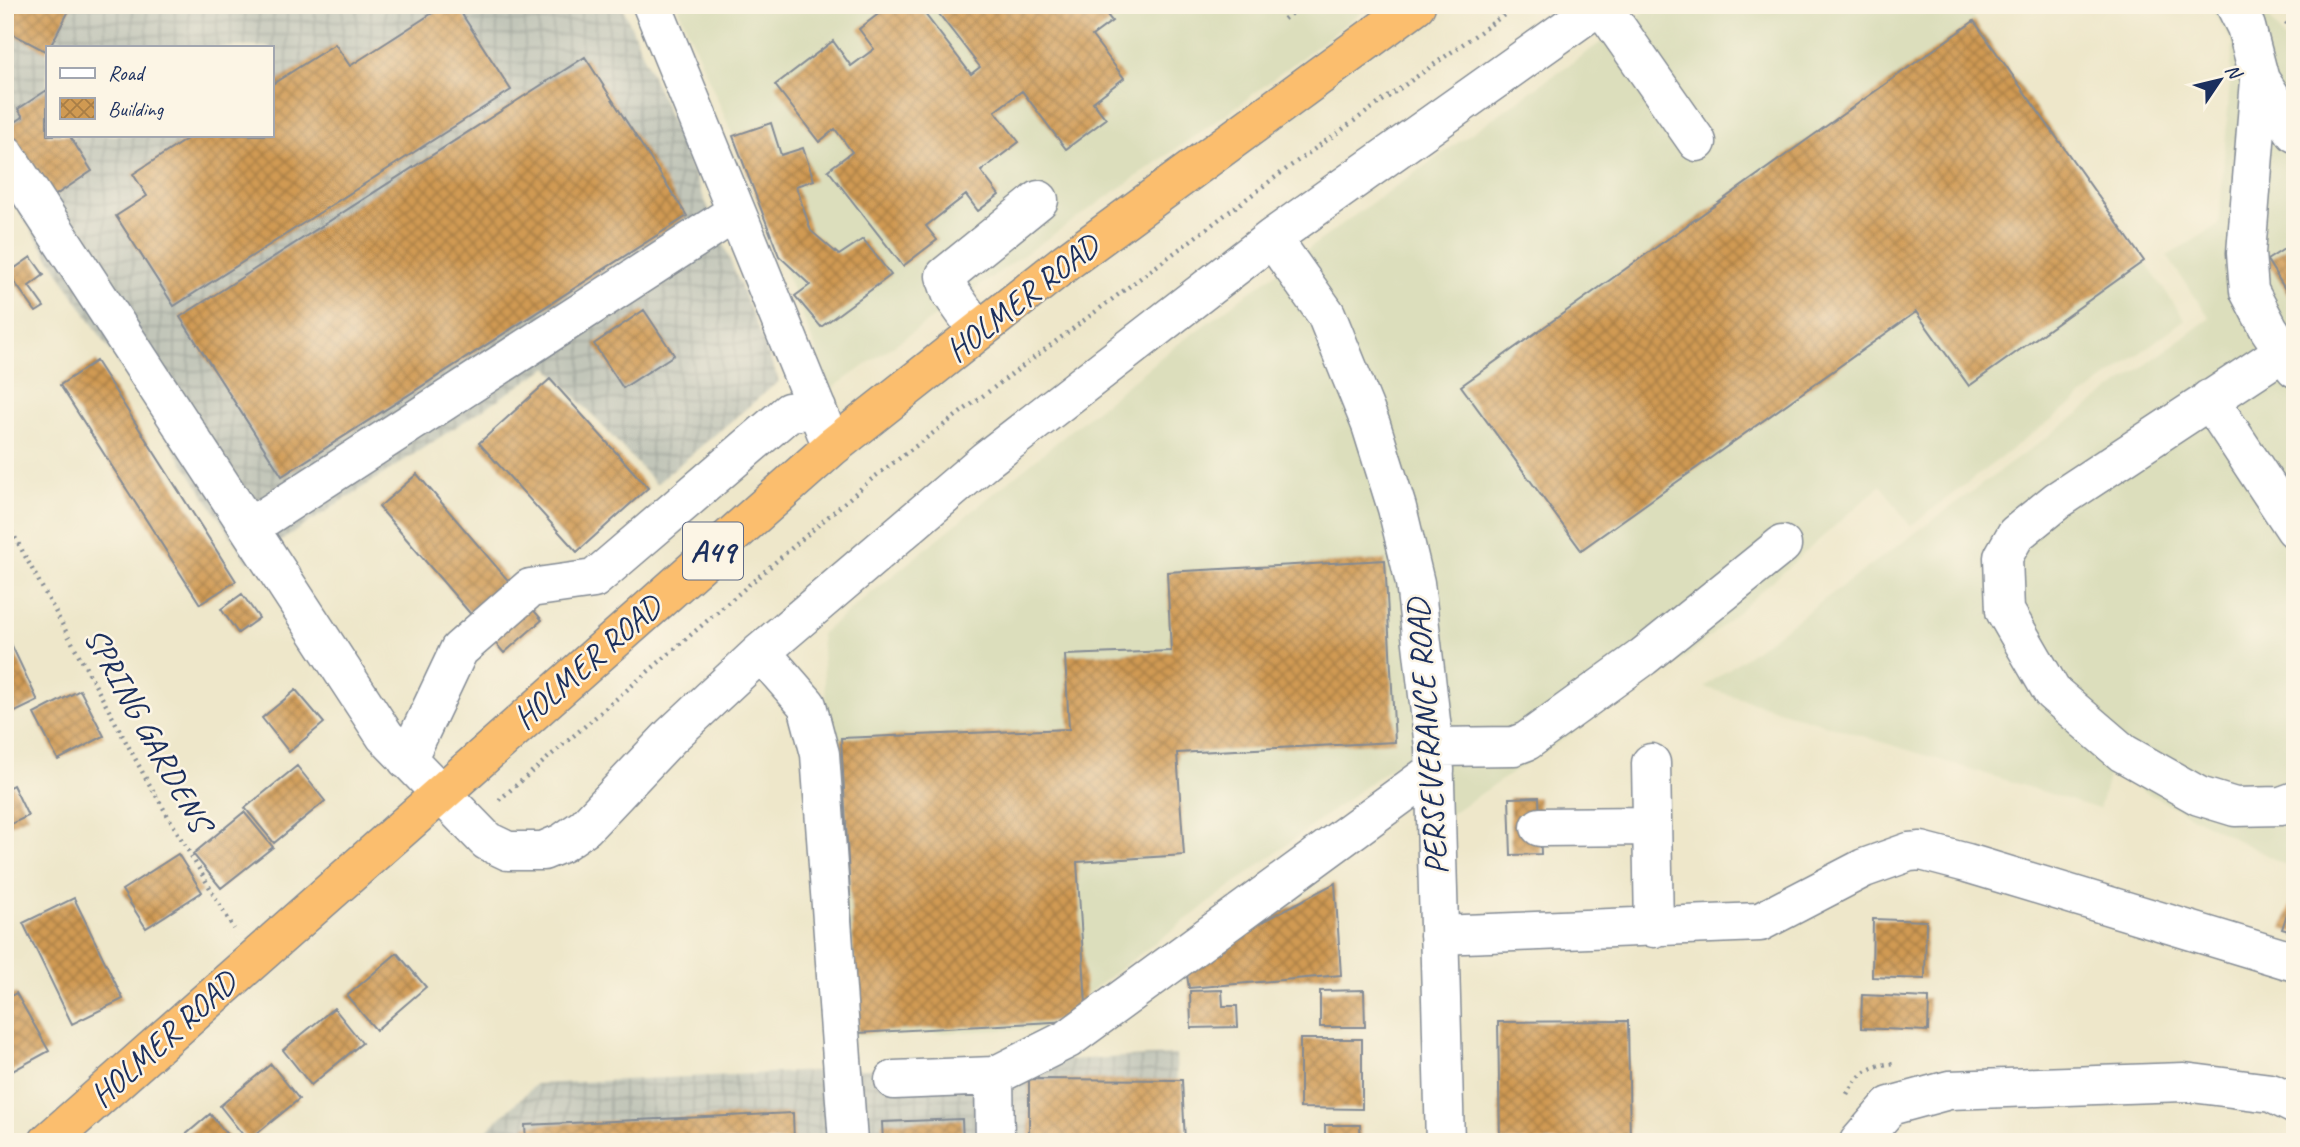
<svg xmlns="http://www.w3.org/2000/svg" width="2300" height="1147" font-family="Caveat,sans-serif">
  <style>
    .built { fill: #dcdebc }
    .industrial { fill: url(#industrial-grid); fill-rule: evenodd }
    .building { fill: url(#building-cross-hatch) }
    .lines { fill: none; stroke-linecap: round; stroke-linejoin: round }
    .minor-casing { stroke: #848b94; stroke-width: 41 }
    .highway-casing { stroke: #848b94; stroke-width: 41 }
    .path { stroke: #848b94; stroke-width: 4.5; stroke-dasharray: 2 5; stroke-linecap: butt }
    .minor { stroke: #fff; stroke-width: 38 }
    .highway { stroke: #fbbe6e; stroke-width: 38 }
    .labels { text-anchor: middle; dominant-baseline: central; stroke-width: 5; stroke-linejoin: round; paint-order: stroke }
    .shield { fill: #fcf5e5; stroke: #5e6a86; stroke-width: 2 }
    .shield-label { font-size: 32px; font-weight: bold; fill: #1b2f5e }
    .street-label { font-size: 33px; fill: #1b2f5e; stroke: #fcf5e5 }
  </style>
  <defs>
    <pattern id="industrial-grid" width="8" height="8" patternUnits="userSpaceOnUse" patternTransform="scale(1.75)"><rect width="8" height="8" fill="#c2c6b9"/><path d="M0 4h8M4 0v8" fill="none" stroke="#a6aaa1"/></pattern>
    <pattern id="building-cross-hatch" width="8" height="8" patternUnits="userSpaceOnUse" patternTransform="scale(1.75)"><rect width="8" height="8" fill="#d09a52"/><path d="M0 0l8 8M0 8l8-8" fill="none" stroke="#a87e47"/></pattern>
  </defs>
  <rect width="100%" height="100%" fill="#fcf5e5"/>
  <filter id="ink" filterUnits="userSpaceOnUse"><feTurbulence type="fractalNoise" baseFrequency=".0143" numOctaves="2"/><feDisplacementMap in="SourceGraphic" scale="14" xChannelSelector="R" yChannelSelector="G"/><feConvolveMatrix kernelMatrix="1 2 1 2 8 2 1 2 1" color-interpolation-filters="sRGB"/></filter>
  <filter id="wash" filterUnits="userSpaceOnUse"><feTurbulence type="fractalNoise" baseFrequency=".00686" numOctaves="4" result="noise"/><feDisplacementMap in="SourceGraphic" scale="28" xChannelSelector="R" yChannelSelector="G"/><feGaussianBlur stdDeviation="1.57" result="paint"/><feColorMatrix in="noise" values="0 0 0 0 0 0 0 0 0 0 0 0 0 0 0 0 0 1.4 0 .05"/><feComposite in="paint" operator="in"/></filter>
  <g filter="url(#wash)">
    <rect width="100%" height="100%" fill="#eee7ca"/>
    <path class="built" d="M677 5H1371L1232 110 831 389 733 136Z
      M1654 5H1964L2185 319 1910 526 1881 485 1689 655 1437 823 1399 761 1041 1028 849 1037 821 634 1170 350 1359 212Z
      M2209 5H2261L2295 56V870L2109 773 2099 809 1704 687 2210 318 2167 256 2219 225 2233 42Z"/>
    <path class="industrial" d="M5 5H622L723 243 779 381 656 484 548 367 248 562 5 190ZM47 47H271V135H47Z
      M1176 1055 1179 1142H474L536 1084Z"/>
    <g id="blocks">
      <path class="building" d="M5 5H72L50 47H47V52L5 30Z
        M445 5H456L511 90 174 306 116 216 147 196 133 174 193 135H271V85L335 44 350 66Z
        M890 5H918L971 74 980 67 939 14 951 5H1099L1112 21 1092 36 1124 78 1093 102 1106 119 1066 149 1022 91 995 111 1019 142 981 171 999 195 978 211 966 195 926 226 937 240 903 266 828 170 852 152 835 129 819 142 775 85 833 41 851 66 874 49 859 29Z
        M1974 21 2144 261 1969 386 1916 312 1581 550 1461 386Z
        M585 57 687 216 282 476 180 317Z
        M47 90V135H69L92 171 51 198 6 128 23 117 18 109Z
        M771 123 781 155 803 148 814 180 796 186 811 231 839 255 863 239 891 275 821 327 795 296 810 285 779 256 733 136Z
        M2295 242V305L2267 260Z
        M31 257 44 275 29 286 44 307 36 312 8 273Z
        M644 310 674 355 623 388 594 344Z
        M96 361 236 581 200 604 60 385Z
        M550 379 648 488 577 552 479 443Z
        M417 474 542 620 504 653 379 507Z
        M1385 560 1395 742 1177 753 1184 855 1077 862 1087 1020 858 1033 841 738 1069 729 1065 655 1171 651 1167 572Z
        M242 594 259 618 238 633 221 609Z
        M5 631 38 701 5 717Z
        M80 690 104 736 58 760 34 714Z
        M296 690 324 723 289 752 262 718Z
        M297 766 325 801 274 843 245 808Z
        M13 785 28 816 5 827V789Z
        M1539 797 1541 854 1511 855 1509 798Z
        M244 812 273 847 221 888 193 854Z
        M178 854 202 892 146 928 122 890Z
        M1335 883 1341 975 1189 988 1185 963Z
        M2294 893H2295V933L2282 929Z
        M74 898 123 999 72 1024 23 923Z
        M1873 919 1926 921 1925 979 1872 977Z
        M397 953 426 987 376 1030 347 996Z
        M1222 990 1223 1006H1237L1238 1027 1191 1028 1190 991Z
        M1364 990 1365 1027H1320V991Z
        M16 993 49 1051 9 1073 5 1066V999Z
        M1862 995 1929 998 1928 1031 1861 1028Z
        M334 1008 362 1043 311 1085 283 1050Z
        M1628 1021 1630 1142H1500L1498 1022Z
        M1300 1039H1362V1109L1300 1108Z
        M271 1064 299 1099 248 1141 220 1106Z
        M1029 1079 1182 1080 1185 1142H1029Z
        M793 1113 794 1142H526L525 1125Z
        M210 1114 233 1142H187L183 1137Z
        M962 1119 963 1142H883L882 1122Z
        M1325 1125H1360L1361 1142H1325Z"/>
    </g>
  </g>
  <g filter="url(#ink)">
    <use href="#blocks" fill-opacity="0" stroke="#848b94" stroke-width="2"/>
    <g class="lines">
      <defs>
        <path id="minor" d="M652 5 826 432
          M1601 5 1697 142
          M2235 5 2246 27 2260 80 2246 253 2249 291 2269 329 2295 368
          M2260 80 2295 133
          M5 154 385 736 487 841 508 851H543L562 843 585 827 671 736 761 652 986 460 1272 238 1600 5
          M1272 238 1326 314 1371 425 1397 508 1415 583 1434 747 1445 1142
          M978 331 951 293 945 276 1039 200
          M2284 351 2058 500 2016 534 2003 557 2005 611 2052 692 2123 753 2199 796 2235 807 2281 806 2295 801
          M2209 399 2295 529
          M250 527 736 212
          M761 652 807 705 820 754 848 1142
          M1434 747 1514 746 1527 741 1643 657 1782 545
          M407 760 459 650 530 588 594 579 789 412 817 409
          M1651 763 1654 928
          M1540 827 1652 826
          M1439 935 1760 922 1864 868 1909 852 1921 851 1967 863 2295 962
          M994 1076 995 1142
          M894 1080 994 1076 1068 1039 1435 770
          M1859 1142 1890 1106 1949 1090 2184 1082 2271 1093 2295 1105"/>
        <path id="highway" d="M48 1142 832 447 1066 262 1416 5"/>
      </defs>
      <use href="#minor" class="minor-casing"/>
      <use href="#highway" class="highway-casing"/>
      <path class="path" d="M1284 19 1302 5
        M2286 22 2295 36
        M5 519 144 775 234 929
        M499 800 873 478 1289 167 1518 5
        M1847 1094C1858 1073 1871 1065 1895 1063"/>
      <use href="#minor" class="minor"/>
      <use href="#highway" class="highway"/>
    </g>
  </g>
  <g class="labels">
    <rect class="shield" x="683" y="522.5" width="60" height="57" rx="5"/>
    <g class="shield-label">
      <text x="713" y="551">A49</text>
    </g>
    <g class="street-label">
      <text transform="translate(1022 298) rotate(-38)">HOLMER ROAD</text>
      <text transform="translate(587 662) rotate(-41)">HOLMER ROAD</text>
      <text transform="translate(148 729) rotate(61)">SPRING GARDENS</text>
      <text transform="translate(1427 737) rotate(-94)">PERSEVERANCE ROAD</text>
      <text transform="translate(163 1039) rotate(-42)">HOLMER ROAD</text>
    </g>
  </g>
  <rect width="2300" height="1147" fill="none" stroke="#fcf5e5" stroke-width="28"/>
  <rect x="46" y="46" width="228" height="91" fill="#fcf5e5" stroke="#a2a6af" stroke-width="2"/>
  <rect x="60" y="68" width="35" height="10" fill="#ffffff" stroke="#a2a6af" stroke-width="2"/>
  <text x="108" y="80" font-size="21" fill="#1b2f5e">Road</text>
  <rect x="60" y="98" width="35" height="21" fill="url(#building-cross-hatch)" stroke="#a2a6af" stroke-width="2"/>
  <text x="108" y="116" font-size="21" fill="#1b2f5e">Building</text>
  <g transform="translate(2220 80) rotate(55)" stroke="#fcf5e5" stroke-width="5" paint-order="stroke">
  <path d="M0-5L12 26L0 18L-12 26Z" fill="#1b2f5e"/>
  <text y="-10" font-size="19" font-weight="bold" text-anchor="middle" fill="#1b2f5e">N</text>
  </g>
</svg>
